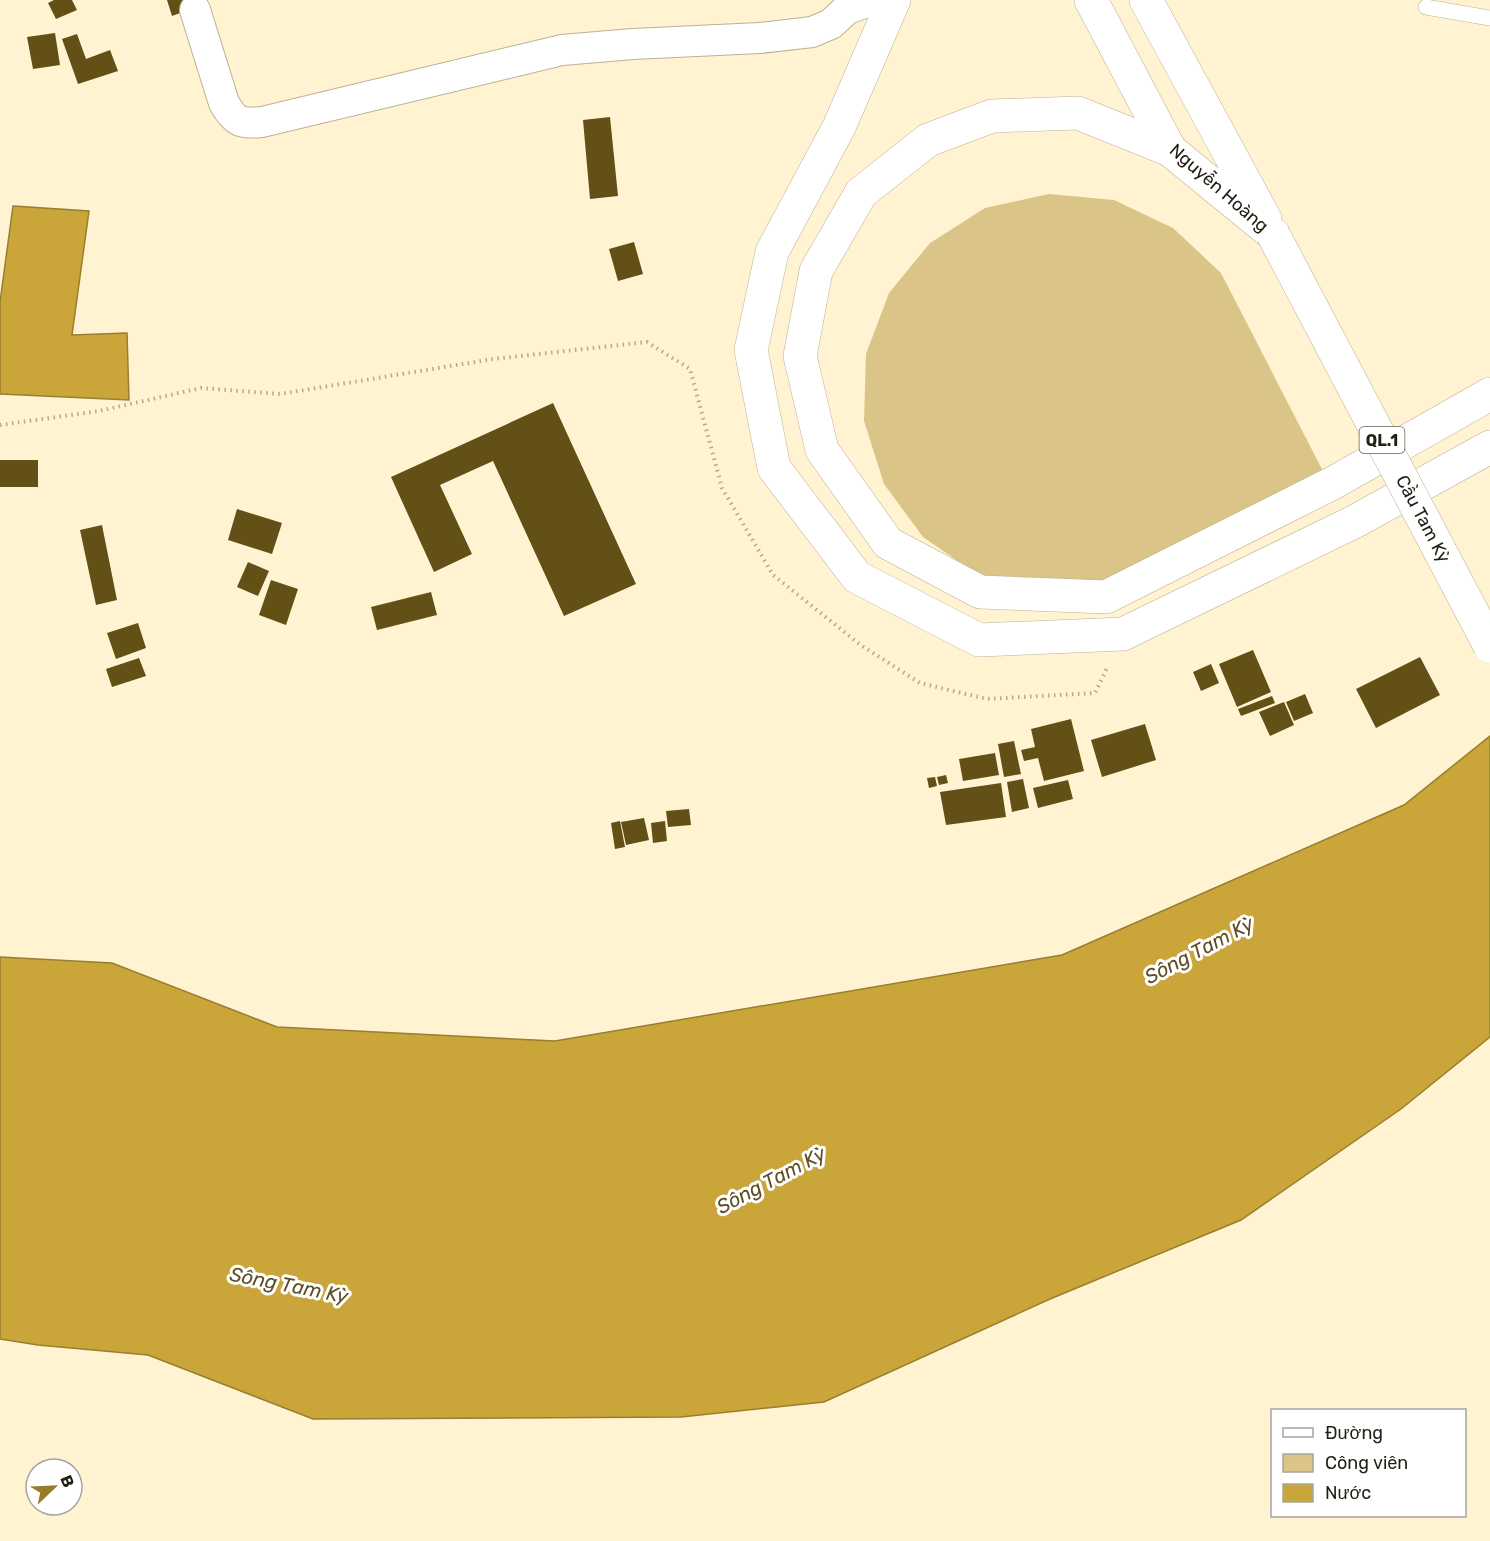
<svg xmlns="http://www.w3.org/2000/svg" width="1490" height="1541" font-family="Rubik,sans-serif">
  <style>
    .green { fill: #dbc488 }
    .water { fill: #caa63a; stroke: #987e2f; stroke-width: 1.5 }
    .building { fill: #635017 }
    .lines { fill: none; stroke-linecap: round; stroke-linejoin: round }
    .service-casing { stroke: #bcb192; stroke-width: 16 }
    .minor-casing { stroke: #bcb192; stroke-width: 32 }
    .trunk-casing { stroke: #bcb192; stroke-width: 34 }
    .path { stroke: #b2a990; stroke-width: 4; stroke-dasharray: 1.5 4.5; stroke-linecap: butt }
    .service { stroke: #fff; stroke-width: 15 }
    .minor { stroke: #fff; stroke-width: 30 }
    .trunk { stroke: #fff; stroke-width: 33 }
    .trunk-bridge-casing { stroke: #bcb192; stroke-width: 34; stroke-linecap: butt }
    .trunk-bridge { stroke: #fff; stroke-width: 33 }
    .labels { text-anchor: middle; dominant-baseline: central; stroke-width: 6; stroke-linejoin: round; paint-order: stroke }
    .shield { fill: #fff; stroke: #66625a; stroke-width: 1.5 }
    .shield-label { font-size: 16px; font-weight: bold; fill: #241f14 }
    .street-label { font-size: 18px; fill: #241f14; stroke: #fff }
    .water-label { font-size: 20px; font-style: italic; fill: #5d4e23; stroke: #fff }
  </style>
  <rect width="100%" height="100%" fill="#fff3d2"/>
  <path class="green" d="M1049 194 1114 200 1173 228 1221 273 1327 479 1108 589 978 575 923 537 884 484 864 421 866 354 889 293 930 243 985 208Z"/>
  <path class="water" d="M13 206 89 211 72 335 127 333 129 400 0 394V302Z
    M1490 736V1037L1401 1109 1241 1220 1050 1299 824 1402 681 1417 313 1419 148 1355 38 1345 0 1339V957L112 963 277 1027 555 1041 1062 955 1404 805Z"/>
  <path class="building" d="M54 0H72L77 10 56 19 48 3Z
    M167 0H188L191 9 172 16Z
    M55 33 60 65 33 69 27 37Z
    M77 34 86 59 110 50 118 71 78 84 62 39Z
    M610 117 618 196 590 199 583 120Z
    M634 242 643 274 618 281 609 249Z
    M553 403 636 584 564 616 493 461 440 485 472 554 434 572 391 477Z
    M0 460H38V487H0Z
    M237 509 282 523 272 554 228 540Z
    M102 525 117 600 96 605 80 530Z
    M248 562 269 571 258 596 237 587Z
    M271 580 298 589 286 625 259 615Z
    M431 592 437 615 377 630 371 607Z
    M138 623 146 648 116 659 107 633Z
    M1253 650 1271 692 1237 707 1219 664Z
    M1420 657 1440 695 1376 728 1356 689Z
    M139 658 146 676 112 687 106 669Z
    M1211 664 1219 683 1201 691 1193 672Z
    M1305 694 1313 713 1294 721 1286 702Z
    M1272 696 1275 703 1241 716 1238 709Z
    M1284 702 1294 725 1270 736 1259 712Z
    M1071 719 1084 771 1044 781 1038 758 1024 761 1021 750 1035 747 1031 729Z
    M1145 724 1156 760 1102 777 1091 740Z
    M1014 741 1021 774 1004 777 998 744Z
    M995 753 999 775 963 781 959 759Z
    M946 775 948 783 939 785 937 777Z
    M935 777 937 786 929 788 927 778Z
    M1023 779 1029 808 1012 812 1007 782Z
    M1068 780 1073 799 1038 808 1033 788Z
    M1001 783 1006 817 946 825 940 792Z
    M689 809 691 825 668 827 666 811Z
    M644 818 649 840 626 845 621 822Z
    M620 821 625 847 615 849 611 823Z
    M665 821 667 841 653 843 651 823Z"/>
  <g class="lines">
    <defs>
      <path id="service" d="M1426 7 1490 18"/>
      <path id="minor" d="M195 10 224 103C235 122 240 124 262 122L562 50 633 44 760 38 812 32 831 24 847 9 873 0"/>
      <path id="trunk" d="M894 0 839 127 772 252 751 350 774 468 857 577 979 640 1123 634 1354 522 1490 447
        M1091 0 1170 150 1273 234
        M1146 0 1265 219
        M1170 150 1078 113 992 116 928 140 861 193 816 271 800 356 822 450 888 543 980 592 1106 597 1333 483 1490 394"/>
    </defs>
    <use href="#service" class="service-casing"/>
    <use href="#minor" class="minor-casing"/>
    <use href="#trunk" class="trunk-casing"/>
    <path class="path" d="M0 425 99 411 201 388 280 394 493 359 647 342 690 369 722 488 773 575 862 646 920 683 987 699 1095 693 1108 666"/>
    <use href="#service" class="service"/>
    <use href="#minor" class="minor"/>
    <use href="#trunk" class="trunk"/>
    <defs>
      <g id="trunk-bridge">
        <path id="s1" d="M1273 234 1490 646"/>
      </g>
    </defs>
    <use href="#trunk-bridge" class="trunk-bridge-casing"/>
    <use href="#trunk-bridge" class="trunk-bridge"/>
  </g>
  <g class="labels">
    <rect class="shield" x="1359.5" y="427" width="45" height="26" rx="4.5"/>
    <g class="shield-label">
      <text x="1382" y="440">QL.1</text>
    </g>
    <g class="street-label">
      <text transform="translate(1219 188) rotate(41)">Nguyễn Hoàng</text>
      <text stroke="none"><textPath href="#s1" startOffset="322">Cầu Tam Kỳ</textPath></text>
    </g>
    <g class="water-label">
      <text transform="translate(1199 950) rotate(-28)">Sông Tam Kỳ</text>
      <text transform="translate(771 1180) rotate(-28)">Sông Tam Kỳ</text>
      <text transform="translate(289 1285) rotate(11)">Sông Tam Kỳ</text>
    </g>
  </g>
  <rect x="1271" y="1409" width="195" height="108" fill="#ffffff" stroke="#a7a5a1" stroke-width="1.5"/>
  <rect x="1283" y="1428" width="30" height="9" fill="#ffffff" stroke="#a7a5a1" stroke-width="1.5"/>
  <text x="1325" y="1439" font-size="18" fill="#241f14">Đường</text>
  <rect x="1283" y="1454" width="30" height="18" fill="#dbc488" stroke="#a7a5a1" stroke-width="1.5"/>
  <text x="1325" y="1469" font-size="18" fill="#241f14">Công viên</text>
  <rect x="1283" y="1484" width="30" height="18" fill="#caa63a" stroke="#a7a5a1" stroke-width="1.5"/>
  <text x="1325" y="1499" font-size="18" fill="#241f14">Nước</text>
  <g transform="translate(54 1487) rotate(67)"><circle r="28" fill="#ffffff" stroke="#a7a5a1" stroke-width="1.5"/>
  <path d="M0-4.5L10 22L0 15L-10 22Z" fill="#997c25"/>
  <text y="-9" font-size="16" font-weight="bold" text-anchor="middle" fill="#241f14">B</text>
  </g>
</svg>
